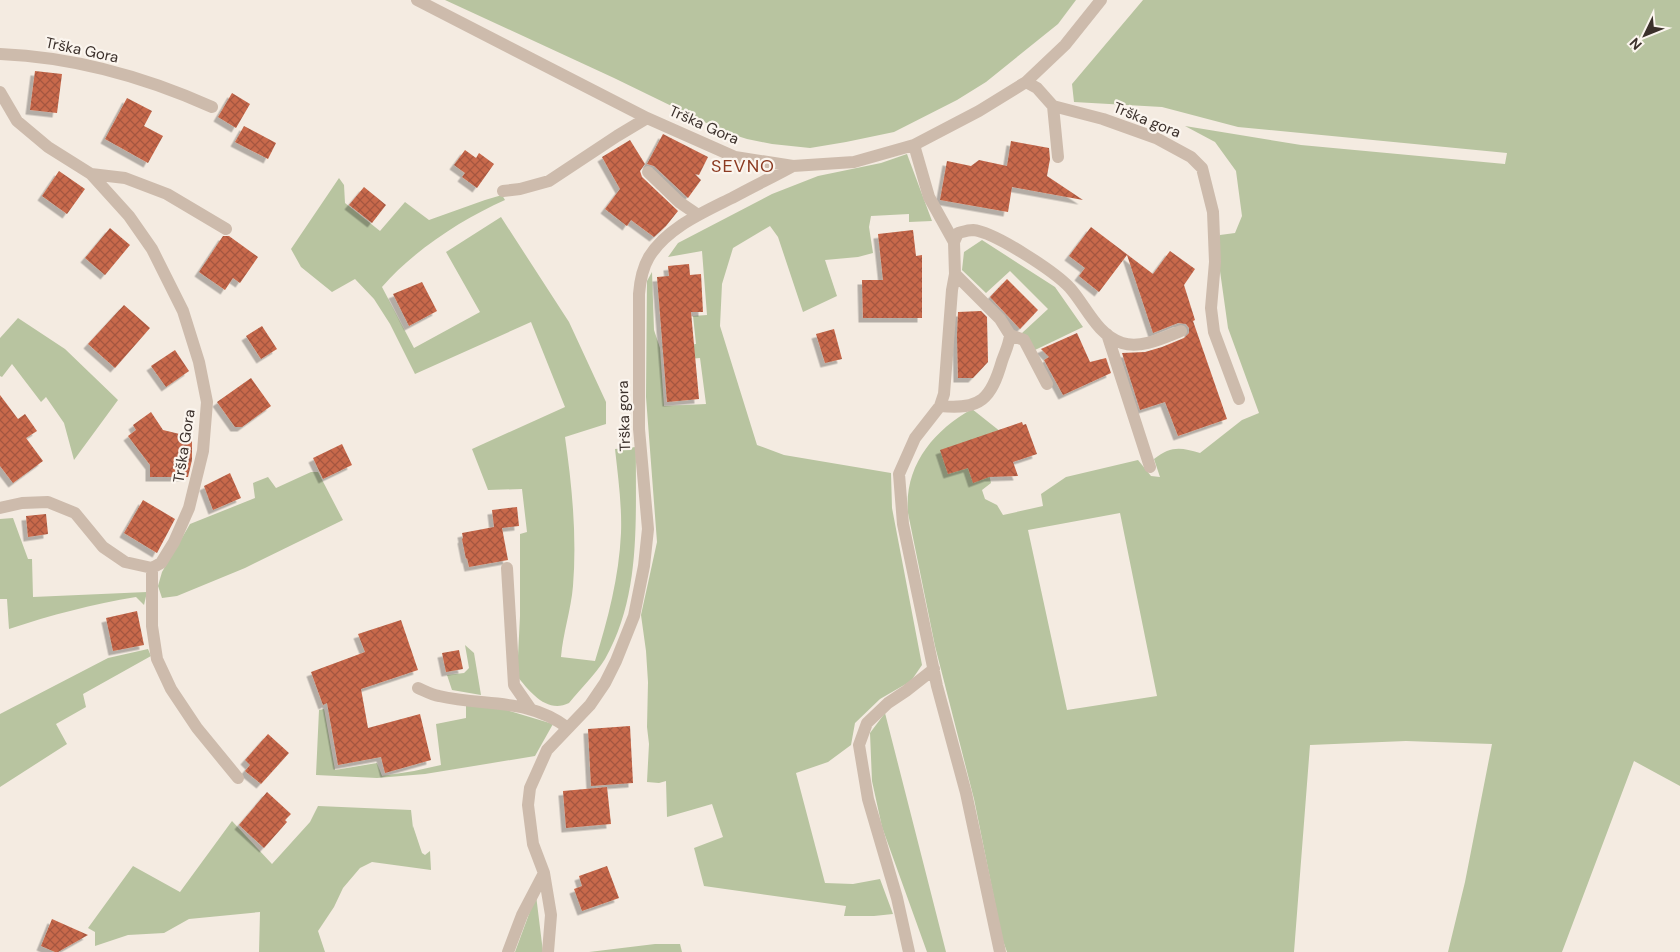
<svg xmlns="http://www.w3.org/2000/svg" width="1680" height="952" font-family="'DM Sans',sans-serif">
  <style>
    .green { fill: #b8c4a0; fill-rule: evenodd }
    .building { fill: url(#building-cross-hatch); filter: url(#shadow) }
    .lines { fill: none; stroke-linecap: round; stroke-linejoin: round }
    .street { stroke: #cdbbac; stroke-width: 12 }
    .labels { text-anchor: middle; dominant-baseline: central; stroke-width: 4.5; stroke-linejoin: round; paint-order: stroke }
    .street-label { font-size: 15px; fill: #3b302b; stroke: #fbf5ee }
    .quarter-label { font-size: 18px; letter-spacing: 1px; fill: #8c3b22; stroke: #fbf5ee }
  </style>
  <defs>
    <pattern id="building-cross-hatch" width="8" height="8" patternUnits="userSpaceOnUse" patternTransform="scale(1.25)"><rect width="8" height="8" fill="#c8694b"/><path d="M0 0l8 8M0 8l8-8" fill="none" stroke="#a4573f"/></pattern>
    <filter id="shadow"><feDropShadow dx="-4.5" dy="4.5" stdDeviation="0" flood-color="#0004"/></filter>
  </defs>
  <rect width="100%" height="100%" fill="#f4ebe1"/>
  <path class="green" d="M445 0H1076L1058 24 986 82 957 100 894 132 846 142 810 148 772 144 747 139 725 132 614 78Z
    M1143 0H1680V786L1634 761 1562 952H1448L1465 882 1492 744 1406 741 1310 745 1294 952H1007L1002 938 974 799 935 646 908 513C904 466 933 431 972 409L1001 432 986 461 991 483 982 490 985 499 997 505 1003 515 1043 506 1041 494 1066 477 1138 460 1151 476 1160 477 1154 459C1171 446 1180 447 1200 453L1242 420 1259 413 1228 328 1220 271V235L1235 233 1242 216 1236 171 1215 142 1185 126 1301 145 1505 164 1507 153 1238 127 1162 107 1074 102 1072 84ZM1120 513 1157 696 1067 710 1028 530Z
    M907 154 932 221 909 222V214L871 216 869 227 873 253 858 257 825 260 837 296 803 312 778 237 770 226 733 248 722 284 720 326 757 445 784 455 891 473 892 508 922 665 911 681 880 699 855 723 851 745 828 762 796 773 825 883 853 884 880 879 893 914 874 916H844L846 906 704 886 694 848 723 837 712 804 667 817 666 781 659 783 647 782 649 744 647 727 648 682 646 651 641 615 657 542 646 397 647 281 652 272 654 330 660 348 664 406 706 404 700 358 665 361 662 346 696 344 693 316 707 315 702 251 668 257 678 243 772 194 818 176 881 163Z
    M339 178 344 185 345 203 380 231 405 202 429 220 485 200 502 195 505 200C462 219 413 251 382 287L414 348 480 312 446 252 501 217 569 322 606 402V424L565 437C572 486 577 536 573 586 571 610 563 633 561 657L595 661C608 619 619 577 621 533 622 505 618 476 615 449L636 447C635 518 642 594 605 659 596 674 581 688 569 703 547 714 530 692 517 676L520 616V534L527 532 522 489 488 490 472 449 565 407 531 322 415 374 390 324 374 299 355 279 332 292 301 267 291 249Z
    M982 240 1055 287 1083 327 1035 350 1022 333 1048 309 1010 271 986 293 962 270 964 252Z
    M18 318 65 349 118 400 74 460 64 423 46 397 41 402 12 364 2 377 0 376V338Z
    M311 472H318L343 520 245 568 177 596 162 598 158 586 162 572 190 524 255 498 253 483 268 477 276 488Z
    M13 518 28 559H32L33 597 147 592 144 605 136 597C93 604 51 615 9 629L7 599H0V519Z
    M465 645 474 653 481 695 452 690 447 675 464 673 469 668Z
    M148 649 151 656 83 694 86 707 56 724 67 744 0 787V714L108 658Z
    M466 704 500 708 553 724 535 756 425 774 377 778 316 775 319 710 324 709 335 770 377 763 382 776 414 771 441 765 436 724 466 718Z
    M885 713 946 952H927L882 827 872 781 870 733Z
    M318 806 411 810 413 828V826L422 853 425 855 430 851 431 870 372 862 360 868 343 888 334 907 318 931 325 952H259L260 912 189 919 164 933 128 935 95 946V932L88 928 133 866 180 892 232 821 272 864 310 822Z
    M536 895 543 952H515Z
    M655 944H680L682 952H589Z"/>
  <path class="building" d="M35 71 62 74 57 113 30 110Z
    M232 93 250 104 236 128 218 117Z
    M127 98 152 111 144 126 163 136 148 163 105 139Z
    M244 126 276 143 268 159 235 142Z
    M663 134 708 157 699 175 695 174 701 180 688 198 654 166 647 164Z
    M630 140 645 164 640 171 642 177 678 211 666 226 654 237 631 220 627 226 605 209 620 189 602 157Z
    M1011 141 1049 148 1050 159 1047 176 1083 200 1012 187 1008 212 940 200 947 161 971 166 979 160 1007 166Z
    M465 150 476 158 479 153 494 164 477 188 462 177 465 173 454 165Z
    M59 171 85 189 67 214 42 196Z
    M364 187 386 205 372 223 349 205Z
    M1091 227 1153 274 1170 251 1195 269 1184 285 1195 320 1193 321 1227 419 1178 436 1165 402 1140 410 1122 353 1145 352 1162 347 1184 338 1189 333V328L1186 324 1178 323 1153 333 1127 255 1099 292 1079 276 1085 268 1069 256Z
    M110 228 130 245 105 275 85 258Z
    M913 230 916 256 922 255V318H863L862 280H883L878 234Z
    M223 236H229L258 257 240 283 233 278 225 290 199 272Z
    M689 264 690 275 701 274 703 312H691L699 399 667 402 657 277 669 276 668 266Z
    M1007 279 1038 310 1020 329 990 297Z
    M422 282 437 311 409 326 393 294Z
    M124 305 150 328 115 368 88 344Z
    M981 311 987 317 988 362 973 378H958L957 336 958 312Z
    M262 326 277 349 261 359 246 336Z
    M834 329 842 359 825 363 816 334Z
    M1077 333 1090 362 1106 358 1111 373 1063 395 1044 360 1049 357 1041 349Z
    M175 350 189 371 166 387 151 366Z
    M251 378 271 406 242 427H235L217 402Z
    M0 395 18 419 25 414 37 431 26 438 43 461 13 483 0 466Z
    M151 412 163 430 192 437V460L188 477H150V465L128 436 136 430 133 425Z
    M1022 422 1023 425 1026 424 1037 454 1013 462 1018 476 989 477 973 483 968 468 948 474 940 450Z
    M342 444 352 465 323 479 313 458Z
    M230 473 241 498 213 510 204 486Z
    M143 500 175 519 157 553 124 533Z
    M517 507 519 526 502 528 508 560 469 567 467 558 466 559 462 539 463 538 462 533 494 527 492 510Z
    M46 514 48 534 28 537 26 516Z
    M137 611 144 645 113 651 106 618Z
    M401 620 418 670 361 689 368 728 420 714 431 760 385 773 381 757 338 765 327 703 323 705 311 672 365 652 358 634Z
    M459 650 463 669 446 672 442 653Z
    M630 726 633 783 591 786 588 729Z
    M268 734 289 753 261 784 245 771 250 765 245 760Z
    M607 787 611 824 566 828 563 791Z
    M267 792 291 814 285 820 287 822 264 848 239 825Z
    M607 866 619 898 582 911 574 889 582 886 579 876Z
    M52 919 88 935 58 952H55L41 946Z"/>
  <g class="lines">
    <path class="street" d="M417 0 647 118 735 157 793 166 854 162 914 145 979 111 1026 82 1065 45 1101 0
      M0 54C74 57 145 77 212 107
      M1026 82 1037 88 1053 106 1103 119 1156 138 1191 157 1202 168 1213 212 1215 262 1211 308 1214 332 1239 399
      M0 92 17 121 48 147 91 174 129 216 152 249 183 311 199 362 207 402 203 451 189 508 174 542 161 563 152 568 125 562 103 547 75 513 48 502 22 503 0 508
      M1053 106 1058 157
      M914 145 929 197 954 242
      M648 172 679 202 698 215
      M91 174 125 178 167 194 226 229
      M503 191 520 189 549 181 617 136 647 118
      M955 274 1000 319 1010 335 1024 340 1047 384
      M1107 334 1150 467
      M940 406C981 410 991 399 1002 361 1005 352 1009 345 1010 335
      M152 568V626L157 659 171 689 197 728 238 778
      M507 568 514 685 530 708
      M418 688C425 691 432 695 439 696 485 707 527 697 568 728
      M508 952 522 915 544 873
      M548 952 551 915 544 873 533 844 528 805 530 788 547 750 590 705 605 683 616 661 634 616 644 566 648 529 639 429V294C640 281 642 269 649 257 667 228 702 213 732 198 752 187 773 177 793 166
      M909 952 897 898 868 799 859 745 867 723 888 703 906 691 934 669
      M1000 952 966 793 937 686 903 524 899 474 915 438 940 406 944 394 952 290 955 274 954 242 958 233C962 232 968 230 973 230 995 232 1055 272 1070 288 1086 306 1097 335 1122 343 1141 349 1163 338 1181 331"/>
  </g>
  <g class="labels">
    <g class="street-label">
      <text transform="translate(82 50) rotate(12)">Trška Gora</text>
      <text transform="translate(1147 120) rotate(22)">Trška gora</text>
      <text transform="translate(704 125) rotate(24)">Trška Gora</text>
      <text transform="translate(624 416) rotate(-92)">Trška gora</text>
      <text transform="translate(184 446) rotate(-81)">Trška Gora</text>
    </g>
    <g class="quarter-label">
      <text x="743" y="166">SEVNO</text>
    </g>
  </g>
  <g transform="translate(1645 35) rotate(227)" stroke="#fbf5ee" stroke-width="4" paint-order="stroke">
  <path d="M0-4L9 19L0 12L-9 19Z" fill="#3b302b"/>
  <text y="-8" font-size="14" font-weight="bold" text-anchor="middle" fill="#3b302b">N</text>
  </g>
</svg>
